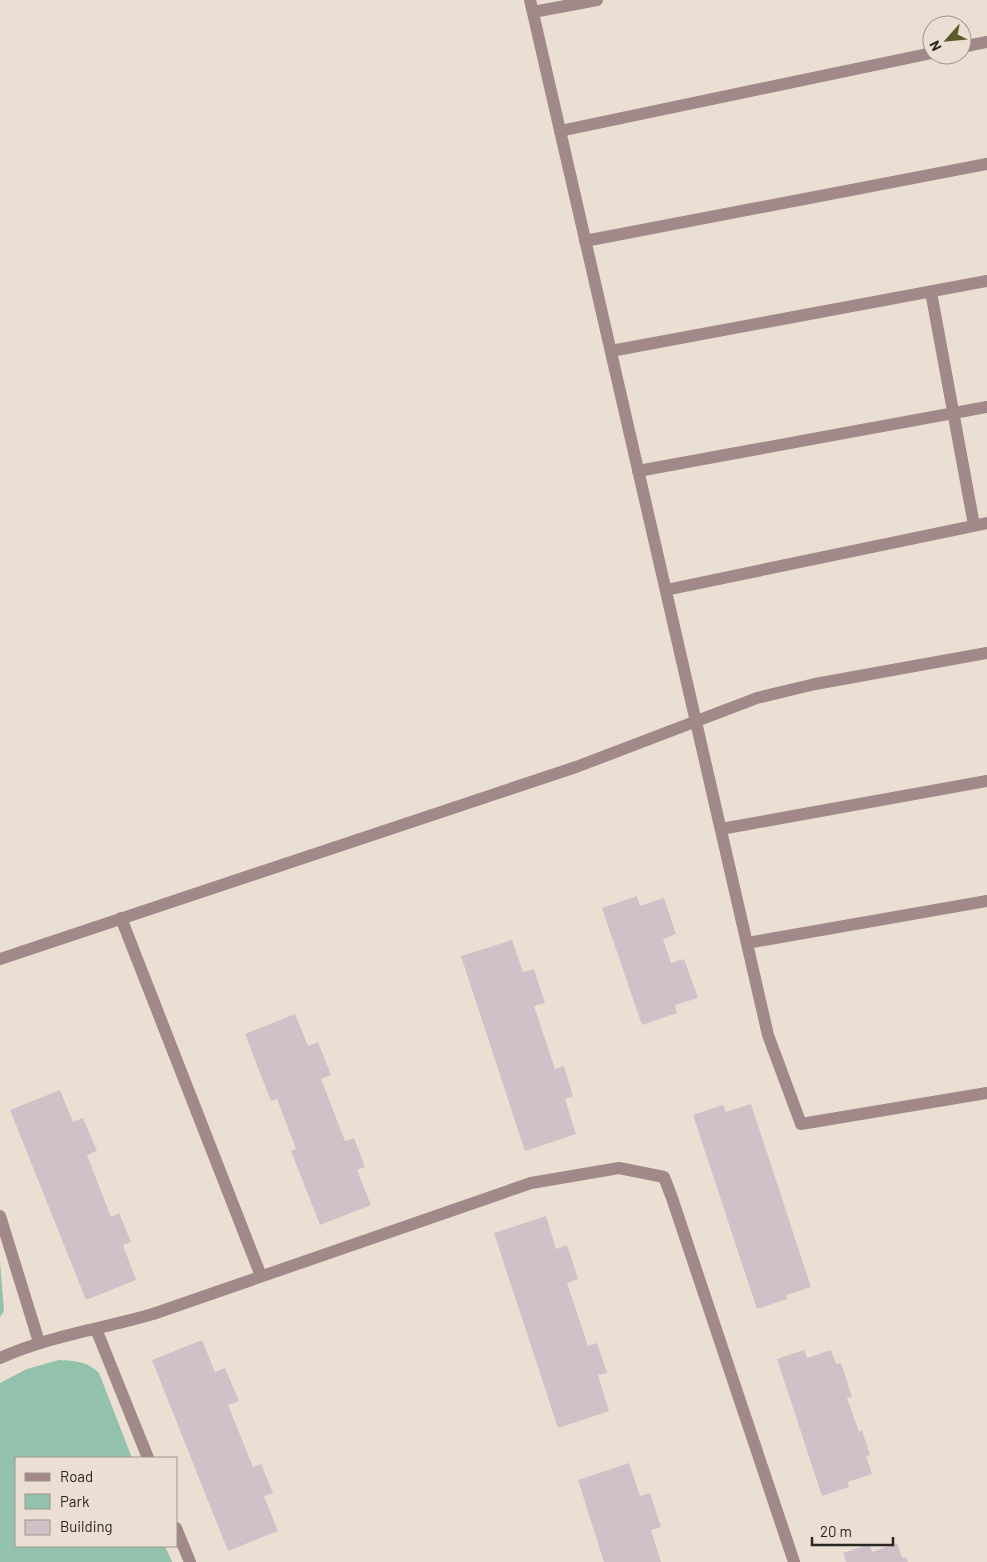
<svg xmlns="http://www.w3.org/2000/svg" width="987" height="1562" font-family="Barlow,sans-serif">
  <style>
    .green { fill: #92c2ab }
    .building { fill: #d0c1c9 }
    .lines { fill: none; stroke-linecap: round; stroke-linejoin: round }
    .service { stroke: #a18989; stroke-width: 12 }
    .minor { stroke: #a18989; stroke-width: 12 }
  </style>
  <rect width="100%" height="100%" fill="#ebdfd3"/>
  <path class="green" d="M0 1261 4 1311 0 1317Z
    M59 1360C75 1361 87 1361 99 1373L132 1458H16V1546H165L172 1562H0V1383L27 1369Z"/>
  <path class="building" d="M637 896 640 906 664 898 676 934 663 939 671 963 684 959 698 998 675 1005 677 1013 642 1025 602 908Z
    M512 940 523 972 534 969 545 1003 534 1006 555 1069 564 1066 573 1096 565 1099 576 1134 525 1151 461 956Z
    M295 1014 308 1046 318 1042 331 1075 321 1079 345 1141 354 1138 365 1167 357 1170 371 1205 320 1225 291 1151 296 1149 277 1099 271 1101 245 1034Z
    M60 1090 73 1122 83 1118 97 1151 87 1155 111 1217 119 1213 131 1242 123 1245 136 1280 86 1300 10 1110Z
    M751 1104 811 1287 786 1295 787 1299 757 1309 693 1115 723 1105 726 1112Z
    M546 1216 556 1249 567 1245 578 1279 567 1283 588 1346 597 1343 607 1373 598 1375 609 1411 558 1428 494 1233Z
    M202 1340 215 1372 225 1368 239 1401 228 1405 253 1467 261 1464 273 1493 264 1496 278 1531 228 1551 152 1360Z
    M804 1350 807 1358 831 1350 836 1364 841 1363 852 1397 847 1398 859 1432 862 1430 870 1455 866 1456 872 1474 848 1482 849 1487 822 1496 777 1359Z
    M629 1463 640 1496 650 1493 661 1527 651 1530 661 1562H604L578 1480Z
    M897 1543 902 1558 906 1557 908 1562H846L843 1553 870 1544 872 1552Z"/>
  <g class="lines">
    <path class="service" d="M533 12 597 0
      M962 47 987 42
      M560 131 932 53
      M585 241 987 164
      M931 292 974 525
      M638 471 987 407
      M666 590 987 523
      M721 829 987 781
      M121 918 261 1276
      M747 943 987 901
      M0 1216 39 1342
      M96 1329 148 1458
      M0 1358C49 1336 101 1329 153 1314L531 1183 619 1168 664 1177 672 1198 794 1562
      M176 1528 190 1562"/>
    <path class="minor" d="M530 0 768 1035 801 1124 987 1093
      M611 351 987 281
      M0 959 576 767 757 698 815 684 987 653"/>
  </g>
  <rect x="15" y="1457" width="162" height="90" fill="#ebdfd3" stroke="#9e958c"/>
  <rect x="25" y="1473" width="25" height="8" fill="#a18989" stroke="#9e958c"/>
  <text x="60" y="1482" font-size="15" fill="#2b2622">Road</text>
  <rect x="25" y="1494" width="25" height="15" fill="#92c2ab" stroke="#9e958c"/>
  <text x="60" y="1507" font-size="15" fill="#2b2622">Park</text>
  <rect x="25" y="1520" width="25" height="15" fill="#d0c1c9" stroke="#9e958c"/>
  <text x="60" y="1532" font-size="15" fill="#2b2622">Building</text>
  <g transform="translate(947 40) rotate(243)"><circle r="24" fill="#ebdfd3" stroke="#9e958c"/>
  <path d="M0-4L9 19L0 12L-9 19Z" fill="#5c5c29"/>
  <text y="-8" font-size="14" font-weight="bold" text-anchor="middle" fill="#2b2622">N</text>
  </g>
  <path d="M812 1537v8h81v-8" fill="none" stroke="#2b2622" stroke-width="2.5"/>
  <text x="820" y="1537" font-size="15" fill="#2b2622" stroke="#ebdfd3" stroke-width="4" paint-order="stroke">20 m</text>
</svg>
